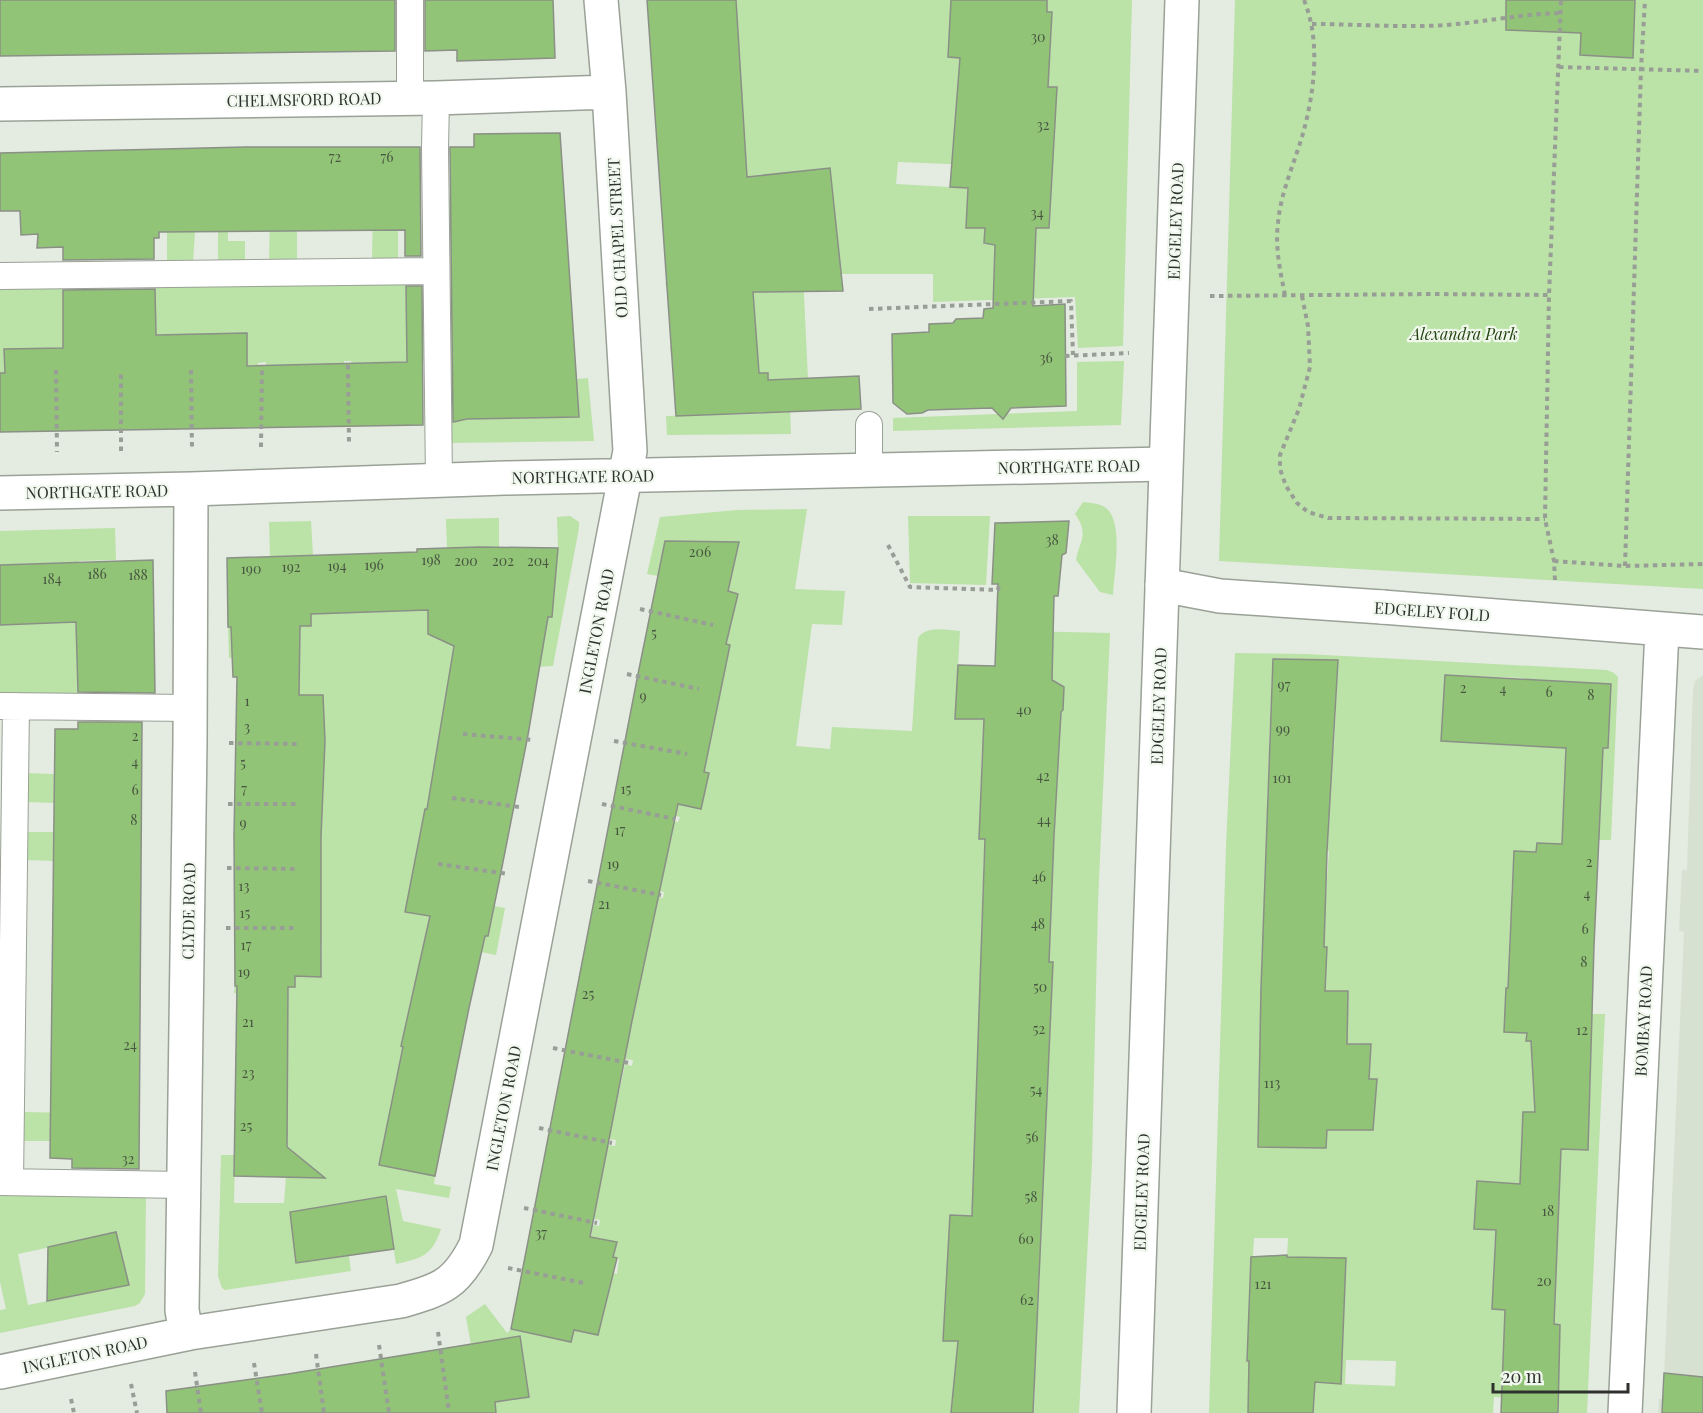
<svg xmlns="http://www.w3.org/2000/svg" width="1703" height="1413" font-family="'Playfair Display',serif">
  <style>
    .built { fill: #d6e1d1 }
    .green { fill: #bbe2a7; fill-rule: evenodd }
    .building { fill: #92c477; stroke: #8a9086; stroke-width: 1.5 }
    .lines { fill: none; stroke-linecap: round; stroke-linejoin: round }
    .service-casing { stroke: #9aa197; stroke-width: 28 }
    .pedestrian-casing { stroke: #9aa197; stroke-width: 36 }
    .minor-casing { stroke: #9aa197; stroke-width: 36 }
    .secondary-casing { stroke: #9aa197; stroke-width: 36 }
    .path { stroke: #989d96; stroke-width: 4; stroke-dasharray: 4.5 4.5; stroke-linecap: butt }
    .service { stroke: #fff; stroke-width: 26 }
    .pedestrian { stroke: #fff; stroke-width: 33 }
    .minor { stroke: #fff; stroke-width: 33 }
    .secondary { stroke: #fff; stroke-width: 33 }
    .labels { text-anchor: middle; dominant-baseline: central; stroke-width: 4.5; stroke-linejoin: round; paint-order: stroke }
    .number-label { font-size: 14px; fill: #475640 }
    .street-label { font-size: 16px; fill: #2e312d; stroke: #f1f8ee }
    .park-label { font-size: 16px; font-style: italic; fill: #24440f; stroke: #f1f8ee }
  </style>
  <rect width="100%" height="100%" fill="#e4ebe1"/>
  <path class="built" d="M1703 675V1413H1658L1659 1399H1663L1684 932 1679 931 1682 870H1687L1693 690 1695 681Z"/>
  <path class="green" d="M736 0H1132L1123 346 1078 348 1075 297 933 302V274H803L808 379 789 380 791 434 667 435 666 416 760 414 758 387H768V373H756L730 350 671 353 670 346 730 343 667 289 665 283 727 279 723 221 662 224V218L723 213 658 159 657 153 719 149 714 91 653 95V88L714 85 737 9ZM1052 13 1050 57 1043 63 948 57 949 41 957 32ZM989 84 1057 87 953 154 957 101 986 102ZM898 162 999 166 1050 198V227L1036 228 1034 271H1012L995 245 984 243 985 228 967 227 968 188 896 184ZM830 168 840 270 795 172Z
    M1235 0H1703V589L1219 561Z
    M500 195 579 417 577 379 588 378 594 441 447 443V422L467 420 465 387 446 388 443 198Z
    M373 206 398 230V261H372Z
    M218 207H228V241H245V262L218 263Z
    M281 207 280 231H297V262L269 263 270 208Z
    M167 208 178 232H195L193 263H167Z
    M406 282V321H427V361L352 363 351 361H344V364L266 366V362L258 363 257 368H247L246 333 217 334 166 346 165 334 149 335 87 321V284H112L121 289 136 292V329L156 328 155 285Z
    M55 284V289L63 288V321L69 348 4 350 5 373H0V285Z
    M1124 361 1121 425 893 431V418L1077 411V362Z
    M1083 502C1090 503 1099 503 1106 508 1124 522 1114 574 1113 595L1100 592 1076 560C1079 541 1090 535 1075 514Z
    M807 509 795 589 845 591 842 625 812 624 796 746 830 749 832 727 912 731 918 638C926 625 947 630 960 631L955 718 1050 722 1063 709 1064 687 1052 680 1019 631 1110 633 1098 903 1092 1162 1079 1413H1034L1035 1382H964L962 1399H952L951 1413H496L495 1402 529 1397 525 1369 471 1345 466 1317 485 1304 507 1333 511 1329 571 1341 574 1330 598 1335 606 1303 585 1268 617 1274 619 1259 613 1257 617 1242 591 1237 593 1225 599 1226 600 1220 594 1219 608 1145 615 1146 616 1140 609 1139 625 1064 632 1066 633 1060 624 1059 640 983 580 972 583 958 643 970 658 897 663 898 664 892 658 891 673 821 678 822 680 817 672 815 675 803 708 773 683 767C700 729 725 687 730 645L708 640 738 594 728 591 739 543 665 541 658 576 647 574 660 517 737 510ZM982 746H1059L1054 841 979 839ZM984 855 1053 856 1049 945 981 944ZM1053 962 1050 1006 1015 963ZM977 1065 1046 1068 975 1154ZM1044 1170 1039 1259 948 1256 950 1215 972 1216ZM1001 1276H1040L1034 1366 964 1341H943L944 1318Z
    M570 516 579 522V528L553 666 533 667 461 748 437 745 432 780 453 784 429 927 488 936 494 906 505 908 496 955 481 952 401 1046 458 1058 455 1081 398 1070 380 1165 435 1176 434 1184 451 1187 449 1198 396 1189 403 1221 441 1229C432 1256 422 1258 396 1264L386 1197 290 1212 296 1263 349 1256 351 1271 225 1290 222 1288 218 1276 221 1155H235L234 1203H284L286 1176 288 998 238 997V994L234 993 235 986 295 987V976H321L322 942 294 941 296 884 323 790V696L299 695V686L237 685V677L272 656 229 658 228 627 311 626 308 556 270 557 269 522 311 521 313 555H316L317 613 417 560V611L428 610V631L478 547 447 548 446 519 499 518V549L540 616 552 617 558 548 557 517Z
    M908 516H990L986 585 910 583Z
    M115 528 116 560 79 561 81 620 154 619V677L77 667 78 699 0 698V625L73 622 0 565V531Z
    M1235 653 1306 654 1607 670 1614 673 1618 677 1611 840H1599L1563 812 1562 838 1570 844 1537 843 1536 852 1514 851 1511 895 1533 896 1532 921 1510 920 1509 965 1530 989 1506 988 1504 1032 1527 1033V1041L1590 1044 1592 1014H1605L1587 1413H1559V1399L1494 1397 1493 1413H1313L1314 1391 1248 1413H1209L1226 846ZM1273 659 1338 661 1334 749 1269 746ZM1445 675 1523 678 1520 745 1441 741ZM1530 680 1611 684 1608 748 1565 746ZM1269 754 1332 755 1327 845 1266 843ZM1266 850 1329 851 1323 939 1263 937ZM1262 946 1326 947 1325 991H1348V1018H1326L1261 1035ZM1332 1043 1371 1044 1370 1066H1369ZM1536 1068 1591 1070 1588 1150 1535 1148 1521 1145 1523 1112H1535ZM1376 1079 1373 1130H1327L1326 1148 1258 1147 1259 1104ZM1559 1187 1557 1235 1474 1229ZM1254 1238H1288L1287 1257 1346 1258 1345 1282H1339L1332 1362 1247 1361ZM1495 1242 1554 1312 1492 1309ZM1504 1324 1560 1325 1558 1394 1502 1391ZM1346 1360 1396 1361 1395 1386 1345 1384Z
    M26 773 80 775 54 803 26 802Z
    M25 832H76L55 861 25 860Z
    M22 1112 74 1113V1125L50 1124V1141H22Z
    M0 1190 146 1193 145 1294 140 1303 135 1306 0 1333V1310L6 1309 0 1282ZM116 1233 129 1285 28 1305 18 1254Z"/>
  <path class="building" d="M0 0H395V51L0 56Z
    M425 0H553L555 58 457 61V50L425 51Z
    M647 0H736L747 177 830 168 843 291 753 292 759 373H768V380L859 376 861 409 676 416Z
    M951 0H1047V12H1052L1048 87H1057L1049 228H1036L1033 306 1065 304 1066 406 1011 408 1003 419 992 408 928 410 922 413 907 414 893 403 892 334 929 332V324L953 323 956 319 983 318 984 309 993 308 995 245 984 243 985 228H966L968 188 950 187 960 58 948 57Z
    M1506 0H1635L1633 58 1580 55 1581 33 1506 30Z
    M560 133 579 417 467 419 453 422 450 147H474V134Z
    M245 147H420L421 256H405V230L159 232V238H154V259L63 260V247L37 248 38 234 21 235 20 211H0V153Z
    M406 286H422L423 425 0 432V373H5L4 349 63 348V290L155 289 156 335 247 333V366L407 362Z
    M1069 521 1066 553 1062 555 1058 596H1054L1052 680 1064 687 1063 710 1061 712 1054 836 1049 962H1053L1033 1413H951L958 1341H943L950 1215 972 1216 985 839H979L984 719H955L958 665 995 666 998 584H992L995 523Z
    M665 541 739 542 728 591 738 594 726 644 730 645 704 772 709 773 701 809 678 804 632 1021 590 1237 617 1242 613 1257 617 1258 598 1335 574 1330 571 1342 511 1329 638 674Z
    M479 547 558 548 552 617H548L528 735 500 877 488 936H485L469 1008 435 1176 379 1165 403 1047 401 1046 430 916 405 912 425 809H427L454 646 428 634V610L311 614V626H300L299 695H323L325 741 321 837V977L295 976V987H288L287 1147 325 1178 234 1176 237 986H235L234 836 237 677H233L231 627H228L227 558 417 552V549Z
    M153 560 155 693 78 692 76 622 0 625V565Z
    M1273 659 1338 660 1327 851 1324 947H1327L1325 991H1348L1347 1044H1371L1369 1079H1377L1373 1130H1327L1326 1148 1258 1147 1261 989Z
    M1445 675 1611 684 1608 748H1603L1594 946 1588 1150 1561 1149 1554 1324 1560 1325 1558 1413H1501L1505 1310 1492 1309 1496 1230 1474 1229 1477 1181 1520 1184 1523 1112H1535L1531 1041H1526L1527 1033 1504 1032 1506 988H1508L1514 851 1536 852 1537 843 1562 844 1566 748 1441 741Z
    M78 722H142L139 1169 72 1168V1159L50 1158 55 729H78Z
    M386 1196 394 1249 296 1263 290 1212Z
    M116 1232 129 1285 47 1301 48 1247Z
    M1287 1255V1257L1346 1258 1341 1384 1315 1382 1313 1413H1248L1249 1361H1247L1251 1257Z
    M520 1336 529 1397 495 1402 496 1413H167L166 1391 288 1374Z
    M1664 1373 1703 1377V1413H1662Z"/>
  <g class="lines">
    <defs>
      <path id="service" d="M410 0V98
        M436 98 435 149 439 480
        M0 276 436 271
        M869 425V469
        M0 706 190 708
        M0 1182 184 1185
        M10 1182 16 706"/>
      <path id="pedestrian" d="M1162 585 1220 596 1382 607"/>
      <path id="minor" d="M0 104 436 98 609 92
        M0 493 191 489 505 478 1165 464
        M1382 607 1703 632
        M186 1334 182 1310 190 742 191 489
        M0 1372 190 1333 401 1301C442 1289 456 1285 476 1245L630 451 609 92 601 0
        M1625 1413 1662 630"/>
      <path id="secondary" d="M1134 1413 1182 0"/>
    </defs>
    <use href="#service" class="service-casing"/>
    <use href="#pedestrian" class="pedestrian-casing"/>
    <use href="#minor" class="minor-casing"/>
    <use href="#secondary" class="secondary-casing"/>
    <path class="path" d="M1312 24C1356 24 1402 28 1446 25 1484 22 1522 14 1560 13
      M1559 67 1703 71
      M1285 295C1280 271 1275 247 1278 223 1281 189 1297 158 1305 126 1315 86 1320 39 1304 0
      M1210 296 1432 294 1549 295
      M1302 296 1308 326 1310 367 1299 409 1280 455V469L1286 486 1297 503 1308 512 1328 518 1545 519
      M869 309 1071 301 1073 355
      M1065 356 1129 353
      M348 365 349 442
      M56 370 57 452
      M191 370 192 450
      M261 447 262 367
      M121 451V370
      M888 545 910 587 998 590 999 584
      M1554 561 1625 566 1703 564
      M1625 566 1641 69 1645 0
      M1555 580 1554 561 1545 519 1549 295 1561 0
      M640 609 713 625
      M627 674 699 689
      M463 734 534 740
      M614 741 687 754
      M229 743 300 744
      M452 798 519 807
      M228 804H299
      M602 804 675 819
      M438 864 509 874
      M227 868 299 869
      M588 881 661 895
      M226 928H297
      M553 1048 629 1063
      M539 1128 612 1143
      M524 1208 597 1223
      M508 1268 584 1283
      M438 1332 449 1412
      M379 1345 389 1413
      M316 1354 324 1413
      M254 1363 262 1413
      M195 1372 201 1413
      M131 1384 137 1413
      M71 1399 74 1413"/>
    <use href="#service" class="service"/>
    <use href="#pedestrian" class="pedestrian"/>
    <use href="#minor" class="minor"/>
    <use href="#secondary" class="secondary"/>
  </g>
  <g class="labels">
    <g class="number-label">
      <text x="1038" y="36">30</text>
      <text x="1043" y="124">32</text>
      <text x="335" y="156">72</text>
      <text x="387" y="156">76</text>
      <text x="1037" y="212">34</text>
      <text x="1046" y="357">36</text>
      <text x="1052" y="539">38</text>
      <text x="700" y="551">206</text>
      <text x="431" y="559">198</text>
      <text x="466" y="560">200</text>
      <text x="503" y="560">202</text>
      <text x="538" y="560">204</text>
      <text x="374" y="564">196</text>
      <text x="337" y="565">194</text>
      <text x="291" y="566">192</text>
      <text x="251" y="568">190</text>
      <text x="97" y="573">186</text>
      <text x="138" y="574">188</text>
      <text x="52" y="578">184</text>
      <text x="654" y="632">5</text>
      <text x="1284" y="684">97</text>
      <text x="1463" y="687">2</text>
      <text x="1503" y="688">4</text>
      <text x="1549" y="691">6</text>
      <text x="1591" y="694">8</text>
      <text x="643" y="695">9</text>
      <text x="247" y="700">1</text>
      <text x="1024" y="709">40</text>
      <text x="247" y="726">3</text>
      <text x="1283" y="728">99</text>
      <text x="135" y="735">2</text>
      <text x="135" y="761">4</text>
      <text x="243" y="762">5</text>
      <text x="1043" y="775">42</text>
      <text x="1282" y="777">101</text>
      <text x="244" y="788">7</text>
      <text x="626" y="788">15</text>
      <text x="135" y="789">6</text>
      <text x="134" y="819">8</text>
      <text x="1044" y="819">44</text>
      <text x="243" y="822">9</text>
      <text x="620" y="829">17</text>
      <text x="1589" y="861">2</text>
      <text x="613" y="863">19</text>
      <text x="1039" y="876">46</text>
      <text x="244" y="885">13</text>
      <text x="1587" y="893">4</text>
      <text x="604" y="903">21</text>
      <text x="245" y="912">15</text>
      <text x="1038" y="923">48</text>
      <text x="1585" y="928">6</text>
      <text x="246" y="944">17</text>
      <text x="1584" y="961">8</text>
      <text x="244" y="971">19</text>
      <text x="1040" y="986">50</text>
      <text x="588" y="993">25</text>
      <text x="248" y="1021">21</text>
      <text x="1039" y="1028">52</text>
      <text x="1582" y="1029">12</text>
      <text x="130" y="1044">24</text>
      <text x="248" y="1072">23</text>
      <text x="1272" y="1082">113</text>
      <text x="1036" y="1089">54</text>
      <text x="246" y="1125">25</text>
      <text x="1032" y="1136">56</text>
      <text x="128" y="1158">32</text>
      <text x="1031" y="1196">58</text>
      <text x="1548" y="1210">18</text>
      <text x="541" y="1232">37</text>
      <text x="1026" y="1238">60</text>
      <text x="1544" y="1280">20</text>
      <text x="1263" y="1283">121</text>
      <text x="1027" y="1299">62</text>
    </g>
    <g class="street-label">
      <text transform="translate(304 99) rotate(-1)">CHELMSFORD ROAD</text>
      <text transform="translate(1175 221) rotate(-88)">EDGELEY ROAD</text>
      <text transform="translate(617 238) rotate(-93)">OLD CHAPEL STREET</text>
      <text transform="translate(1069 466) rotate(-1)">NORTHGATE ROAD</text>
      <text transform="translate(583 476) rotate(-1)">NORTHGATE ROAD</text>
      <text transform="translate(97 491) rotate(-1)">NORTHGATE ROAD</text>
      <text transform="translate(1432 611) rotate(4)">EDGELEY FOLD</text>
      <text transform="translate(596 631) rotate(-79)">INGLETON ROAD</text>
      <text transform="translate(1158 706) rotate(-88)">EDGELEY ROAD</text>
      <text transform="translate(188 911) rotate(-89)">CLYDE ROAD</text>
      <text transform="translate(1643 1021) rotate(-87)">BOMBAY ROAD</text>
      <text transform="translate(503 1108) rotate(-79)">INGLETON ROAD</text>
      <text transform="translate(1141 1192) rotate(-88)">EDGELEY ROAD</text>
      <text transform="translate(85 1354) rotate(-12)">INGLETON ROAD</text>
    </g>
    <g class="park-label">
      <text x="1464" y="333">Alexandra Park</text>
    </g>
  </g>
  <path d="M1493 1383v9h135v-9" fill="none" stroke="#2e312d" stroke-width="3"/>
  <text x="1502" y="1383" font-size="18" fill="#2e312d" stroke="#f1f8ee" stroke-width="4.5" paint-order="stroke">20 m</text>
</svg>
